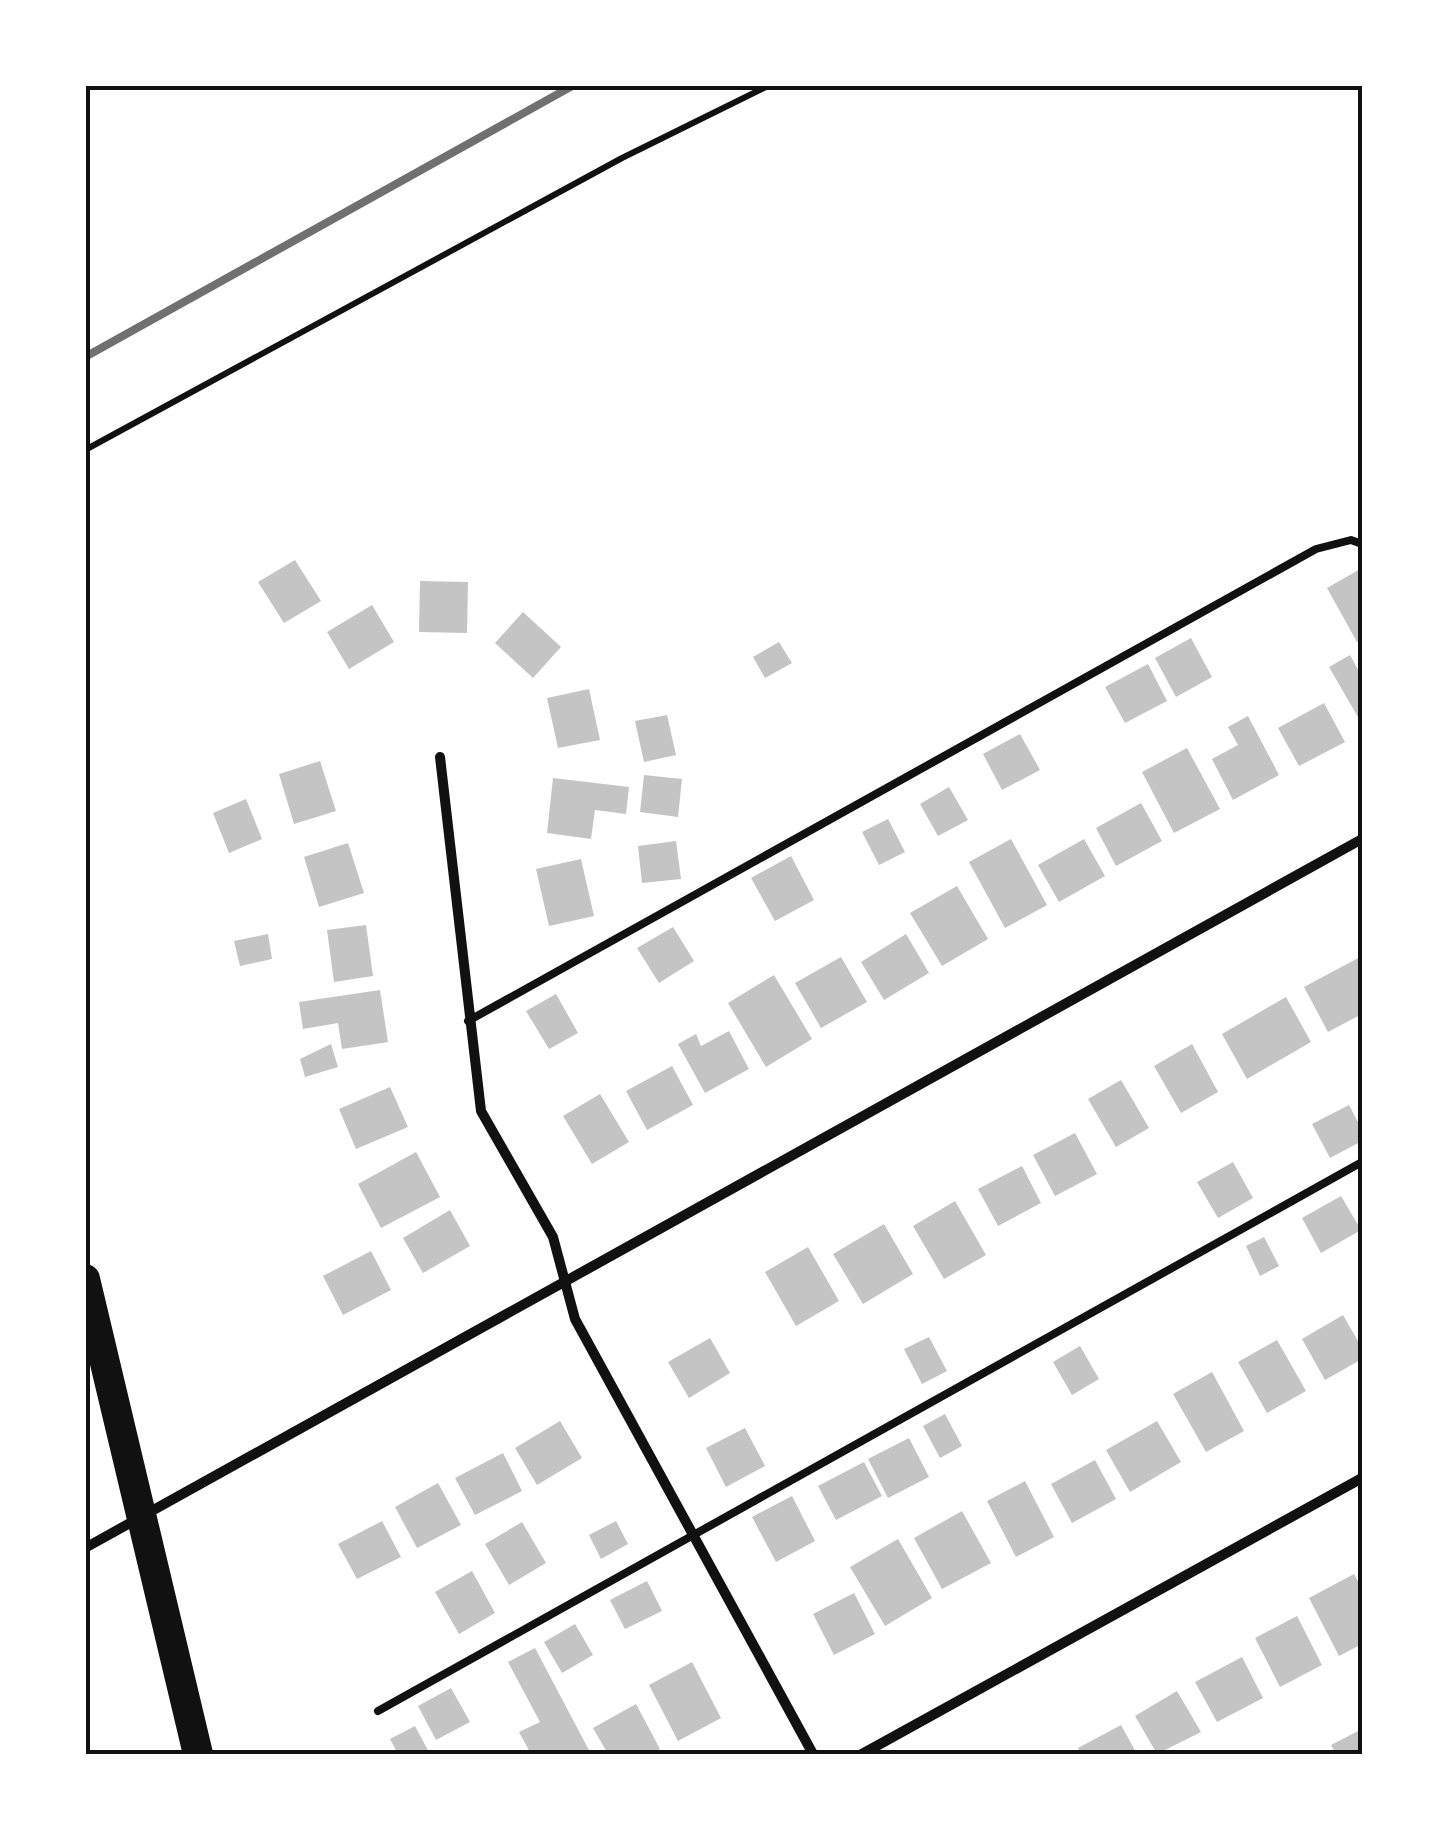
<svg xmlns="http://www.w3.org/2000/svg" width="1447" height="1839" font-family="Figtree,sans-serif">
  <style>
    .building { fill: #c4c4c4 }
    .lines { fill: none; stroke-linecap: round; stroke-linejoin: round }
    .path { stroke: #111; stroke-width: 6 }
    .service { stroke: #111; stroke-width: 8 }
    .minor { stroke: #111; stroke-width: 10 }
    .motorway { stroke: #111; stroke-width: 30 }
    .rail { stroke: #707070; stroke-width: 8 }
    .neatline { fill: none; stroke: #111; stroke-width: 4 }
  </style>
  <rect width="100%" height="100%" fill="#fff"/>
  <path class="building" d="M295 560 321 601 284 623 258 582Z
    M1362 568V639L1357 642 1327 588Z
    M420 581 468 582 467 633 419 632Z
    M372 605 394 642 349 669 327 632Z
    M523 612 561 647 533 678 495 643Z
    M1191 638 1212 677 1176 697 1155 658Z
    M779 642 792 663 765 678 753 657Z
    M1350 655 1362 677V724L1329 667Z
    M1148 664 1167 701 1125 723 1105 687Z
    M589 689 600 740 558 748 547 698Z
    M1324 703 1345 742 1299 766 1278 728Z
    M667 715 676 755 644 762 635 721Z
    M1248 716 1279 775 1233 800 1212 759 1238 745 1228 727Z
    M1020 734 1040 770 1002 790 983 754Z
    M1187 748 1220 809 1174 833 1142 772Z
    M320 761 336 811 294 824 279 774Z
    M644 775 682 779 678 817 640 812Z
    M553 778 629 787 626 814 595 810 591 839 547 833Z
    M949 787 968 820 938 836 920 804Z
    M246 799 262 839 229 853 213 813Z
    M1141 803 1162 841 1116 866 1096 828Z
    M888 819 905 852 879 865 862 832Z
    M1011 839 1047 905 1005 928 969 862Z
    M1084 839 1105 876 1059 902 1038 865Z
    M676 841 681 879 642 883 638 846Z
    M348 843 364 893 319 907 304 857Z
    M791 856 814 900 775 921 751 878Z
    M581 859 594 916 549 926 536 869Z
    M957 886 988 939 942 966 910 913Z
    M366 925 373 976 334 982 327 930Z
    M673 927 694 961 659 983 637 948Z
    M268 934 272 959 240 966 234 941Z
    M906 934 929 973 884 1000 861 962Z
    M1362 956V1014L1328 1032 1304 987Z
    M841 957 867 1002 821 1028 795 983Z
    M774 975 812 1039 766 1067 728 1003Z
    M380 990 388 1042 342 1049 338 1023 303 1029 299 1002Z
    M556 994 578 1033 549 1049 526 1011Z
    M1286 997 1311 1042 1247 1079 1222 1034Z
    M729 1031 749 1069 705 1093 678 1044 696 1034 701 1046Z
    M331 1044 338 1067 305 1077 300 1059Z
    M1192 1044 1218 1092 1181 1113 1154 1066Z
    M672 1066 693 1105 647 1130 626 1091Z
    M1121 1080 1149 1128 1116 1147 1088 1099Z
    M390 1087 408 1127 356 1149 339 1109Z
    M600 1094 629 1142 592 1164 563 1116Z
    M1349 1105 1362 1130V1141L1330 1158 1312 1124Z
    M1075 1133 1097 1174 1055 1196 1033 1155Z
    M416 1152 440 1197 381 1228 358 1184Z
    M1233 1162 1253 1198 1218 1218 1197 1182Z
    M1022 1166 1041 1203 998 1226 978 1189Z
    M1341 1196 1361 1230 1321 1253 1302 1218Z
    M955 1201 986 1255 944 1279 913 1226Z
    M450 1210 470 1246 423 1273 403 1238Z
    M884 1224 913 1274 863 1304 833 1254Z
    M1264 1237 1279 1266 1260 1276 1246 1246Z
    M808 1247 839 1301 796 1326 765 1272Z
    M371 1251 391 1290 343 1315 323 1276Z
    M1343 1315 1362 1348V1359L1325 1380 1302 1339Z
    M929 1337 947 1371 922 1384 904 1349Z
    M710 1338 730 1373 689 1398 668 1362Z
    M1277 1340 1306 1391 1267 1413 1238 1362Z
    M1080 1346 1099 1379 1072 1395 1053 1362Z
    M1212 1372 1244 1431 1206 1452 1173 1394Z
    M945 1414 962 1446 940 1458 923 1426Z
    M560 1421 582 1458 537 1485 515 1448Z
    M1157 1421 1181 1462 1130 1492 1106 1450Z
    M745 1428 765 1466 726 1487 706 1448Z
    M909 1438 929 1477 888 1498 868 1459Z
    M503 1453 522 1491 475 1515 455 1478Z
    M1095 1460 1116 1499 1072 1523 1051 1484Z
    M864 1462 882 1496 836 1520 818 1486Z
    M1025 1481 1054 1537 1016 1557 987 1501Z
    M438 1483 461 1525 417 1548 395 1507Z
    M792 1496 815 1541 776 1562 752 1517Z
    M962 1511 991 1563 942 1589 914 1538Z
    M382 1521 401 1557 357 1579 338 1544Z
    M616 1521 628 1544 601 1559 589 1535Z
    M522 1522 546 1563 509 1585 485 1544Z
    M898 1539 932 1598 885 1626 850 1567Z
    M472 1571 495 1613 459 1634 435 1592Z
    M1354 1574 1362 1589V1644L1339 1656 1309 1598Z
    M647 1581 662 1611 625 1629 610 1600Z
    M854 1593 875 1634 834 1655 813 1614Z
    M1297 1616 1322 1665 1280 1687 1255 1638Z
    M575 1624 593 1655 562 1673 544 1642Z
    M535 1648 591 1754H531L519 1732 540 1722 508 1662Z
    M1242 1657 1263 1698 1217 1722 1195 1682Z
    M692 1662 721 1718 678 1741 649 1685Z
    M451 1688 470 1722 436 1740 418 1706Z
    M1177 1691 1201 1732 1157 1754 1135 1716Z
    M636 1704 660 1749 651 1754H608L593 1728Z
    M1121 1725 1137 1754H1081L1078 1748Z
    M415 1726 430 1754H398L390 1739Z
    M1362 1729V1754H1336L1331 1745Z"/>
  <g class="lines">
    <path class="path" d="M85 450 622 158 770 85"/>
    <path class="service" d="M468 1021 1316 549 1351 540 1362 544
      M378 1711 1362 1162"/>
    <path class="minor" d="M440 757 481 1111 553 1237 575 1319 813 1754
      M85 1548 1362 839
      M862 1754 1362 1478"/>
    <path class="motorway" d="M85 1279 198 1754"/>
    <path class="rail" d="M85 357 574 85"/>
  </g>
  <rect width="1447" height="1839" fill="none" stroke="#ffffff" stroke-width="175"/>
  <rect x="88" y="88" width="1272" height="1664" class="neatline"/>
</svg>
